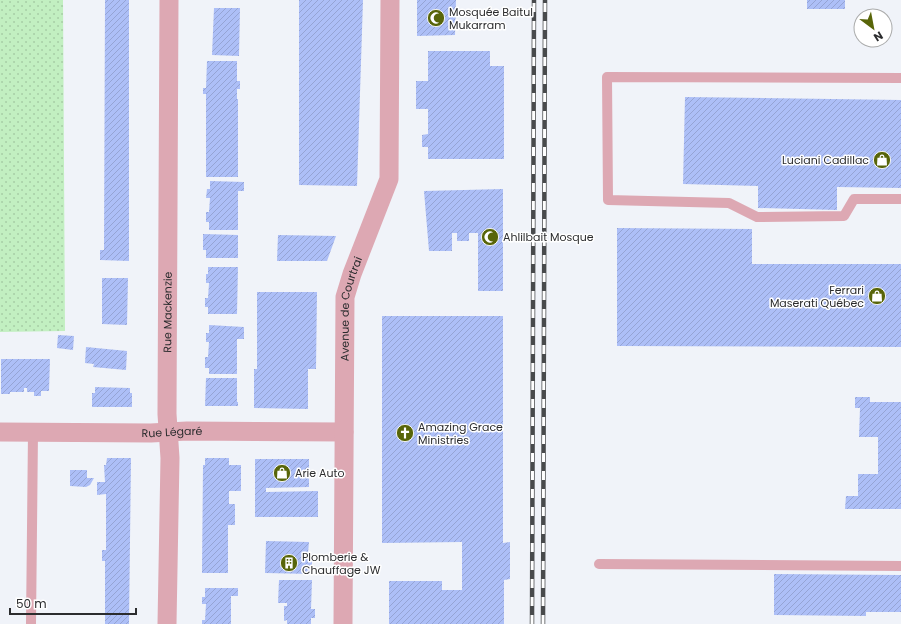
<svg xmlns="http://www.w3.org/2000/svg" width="901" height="624" font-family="Poppins,sans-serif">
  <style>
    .grass { fill: url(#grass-dots) }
    .building { fill: url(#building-hatch) }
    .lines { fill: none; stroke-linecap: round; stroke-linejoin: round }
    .service { stroke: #dda8b3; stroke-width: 10 }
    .minor { stroke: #dda8b3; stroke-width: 19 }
    .rail-casing { stroke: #484a4c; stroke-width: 4.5 }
    .rail { stroke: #fff; stroke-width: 3; stroke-dasharray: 9; stroke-linecap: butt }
    .labels { text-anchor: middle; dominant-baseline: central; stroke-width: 3; stroke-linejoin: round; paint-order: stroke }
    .poi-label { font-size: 11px; fill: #2b2c2e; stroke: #fff; text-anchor: start }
    .street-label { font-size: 11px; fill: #2b2c2e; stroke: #fff }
  </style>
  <defs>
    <pattern id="grass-dots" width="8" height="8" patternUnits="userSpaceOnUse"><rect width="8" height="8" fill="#c2efc1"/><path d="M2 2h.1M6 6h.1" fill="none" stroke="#a7cda6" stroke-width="1.8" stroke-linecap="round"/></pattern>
    <pattern id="building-hatch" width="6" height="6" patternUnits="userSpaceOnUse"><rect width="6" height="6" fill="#adbff7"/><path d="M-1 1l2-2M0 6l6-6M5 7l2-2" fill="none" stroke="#95a4d4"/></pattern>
  </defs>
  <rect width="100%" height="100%" fill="#f0f3f9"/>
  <path class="grass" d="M0 0H63L65 331 0 332Z"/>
  <path class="building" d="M105 0H129V261L100 260V250H104Z
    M299 0H363L357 186 299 185Z
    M417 0H456L455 35 417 36Z
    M807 0H845V9H807Z
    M214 8H240L239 56 212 55Z
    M428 51H490V66H504V159H428V147H422V135L428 134V109H416V81H428Z
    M207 61H237V81H240V89H237V99H238V177H206V94H203V88H206Z
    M685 97 901 100V188L837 187V210L758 208V186L683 184Z
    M210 181 244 182V191H238V230H209V222H206V212H209L210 198H206L207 189H210Z
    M503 189V291H478V233H469V241H457V233H452V251H429L424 191Z
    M617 228 752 229V264H901V347L617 346Z
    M203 234 238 235V258H206V250H203Z
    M278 235 336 236 327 261H277Z
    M208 267H238L237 314H208V307H205V298H208L209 283H206V274H208Z
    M102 278H128L127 325 102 324Z
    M257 292H317L316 369H308V409L254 408V369H257Z
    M382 316H503V543L510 542V579L504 580V624H389V581H442V590H462V542L382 543Z
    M209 325 244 327V339H237V374H209V368H205V357H208L209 342H206V333H209Z
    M58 335 74 336 73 350 57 348Z
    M86 347 127 351 126 370 93 367 94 364 85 363Z
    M1 359H50L49 391H41V396H34V392H27V388H24V392H10V394H1Z
    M206 378H237V402H238V406H205Z
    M95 387 130 388V393H132V407H92V393H95Z
    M855 397H870V402H901V509H845L846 496H858V474H878V437H859L860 408H855Z
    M107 458H131L129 624H105V561H102V550H106V494L97 495V482H105L104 465H106Z
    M205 458H229V465H241V491H229V504H235V525H228V573H202L203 465H205Z
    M255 459H309V487L266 488V492L318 491V517H255Z
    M70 470H87V478H94L90 485 86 487 70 486Z
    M266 541 309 542 308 553 312 554V574L265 573Z
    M774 574 901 575V612H866V616L774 615Z
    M279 580H312L311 609H315V618H311V624H287V620L284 621V606H287V603H278Z
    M205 588H238V596H231V624H202V620H205L206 604H202V597H205Z"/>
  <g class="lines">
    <path class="service" d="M901 78 607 77 608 200 729 203 757 217 844 216 854 199H901
      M599 564 901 566
      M31 624 33 432"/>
    <g class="minor">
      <path id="s1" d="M0 432 151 433 187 431 344 432"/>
      <path id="s2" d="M167 624 170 458 167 414 169 0"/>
      <path id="s3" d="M343 624 345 297 352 274 389 179 390 0"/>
    </g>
    <defs>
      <path id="rail" d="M532 624 534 0
        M543 624 545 0"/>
    </defs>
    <use href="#rail" class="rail-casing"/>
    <use href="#rail" class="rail"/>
  </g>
  <defs>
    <symbol id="mosque-disc" viewBox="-11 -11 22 22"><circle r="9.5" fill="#586509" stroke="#fff"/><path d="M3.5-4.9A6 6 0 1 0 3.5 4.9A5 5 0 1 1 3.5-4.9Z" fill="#fff"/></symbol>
    <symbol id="shop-disc" viewBox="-11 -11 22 22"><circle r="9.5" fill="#586509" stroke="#fff"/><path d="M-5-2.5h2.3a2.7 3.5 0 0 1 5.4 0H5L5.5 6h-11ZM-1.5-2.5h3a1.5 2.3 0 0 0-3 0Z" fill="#fff"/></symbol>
    <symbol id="church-disc" viewBox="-11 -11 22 22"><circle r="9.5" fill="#586509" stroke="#fff"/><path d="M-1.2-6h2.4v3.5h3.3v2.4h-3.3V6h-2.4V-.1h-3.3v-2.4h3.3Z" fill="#fff"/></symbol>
    <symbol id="building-disc" viewBox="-11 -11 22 22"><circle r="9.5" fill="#586509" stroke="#fff"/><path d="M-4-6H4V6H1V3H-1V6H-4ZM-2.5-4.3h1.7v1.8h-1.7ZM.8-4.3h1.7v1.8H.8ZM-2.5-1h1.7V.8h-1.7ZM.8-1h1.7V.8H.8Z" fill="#fff"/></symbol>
  </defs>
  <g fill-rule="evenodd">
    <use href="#mosque-disc" x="426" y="8" width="20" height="20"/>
    <use href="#shop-disc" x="872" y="150" width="20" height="20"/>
    <use href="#mosque-disc" x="480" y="227" width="20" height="20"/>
    <use href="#shop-disc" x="867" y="286" width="20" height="20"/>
    <use href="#church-disc" x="395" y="423" width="20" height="20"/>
    <use href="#shop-disc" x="272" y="463" width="20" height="20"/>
    <use href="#building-disc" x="279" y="553" width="20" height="20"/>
  </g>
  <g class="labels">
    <g class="poi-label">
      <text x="449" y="12">Mosquée Baitul<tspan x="449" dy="13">Mukarram</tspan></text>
      <text x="869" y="160" text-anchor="end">Luciani Cadillac</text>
      <text x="503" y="237">Ahlilbait Mosque</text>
      <text x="864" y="290" text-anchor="end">Ferrari<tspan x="864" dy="13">Maserati Québec</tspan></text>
      <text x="418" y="427">Amazing Grace<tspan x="418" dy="13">Ministries</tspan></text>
      <text x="295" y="473">Arie Auto</text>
      <text x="302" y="557">Plomberie &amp;<tspan x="302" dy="13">Chauffage JW</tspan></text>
    </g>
    <g class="street-label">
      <text stroke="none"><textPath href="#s3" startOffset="316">Avenue de Courtrai</textPath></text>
      <text stroke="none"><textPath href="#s2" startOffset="312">Rue Mackenzie</textPath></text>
      <text stroke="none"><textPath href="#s1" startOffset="172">Rue Légaré</textPath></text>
    </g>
  </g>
  <g transform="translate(873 28) rotate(148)"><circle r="19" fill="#ffffff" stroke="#aaabab"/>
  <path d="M0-3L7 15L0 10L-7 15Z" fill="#586509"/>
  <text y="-6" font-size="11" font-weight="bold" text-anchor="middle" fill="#2b2c2e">N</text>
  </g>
  <path d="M10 608v6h126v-6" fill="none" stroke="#2b2c2e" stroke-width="2"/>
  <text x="16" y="608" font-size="12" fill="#2b2c2e" stroke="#ffffff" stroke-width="3" paint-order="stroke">50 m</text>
</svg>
